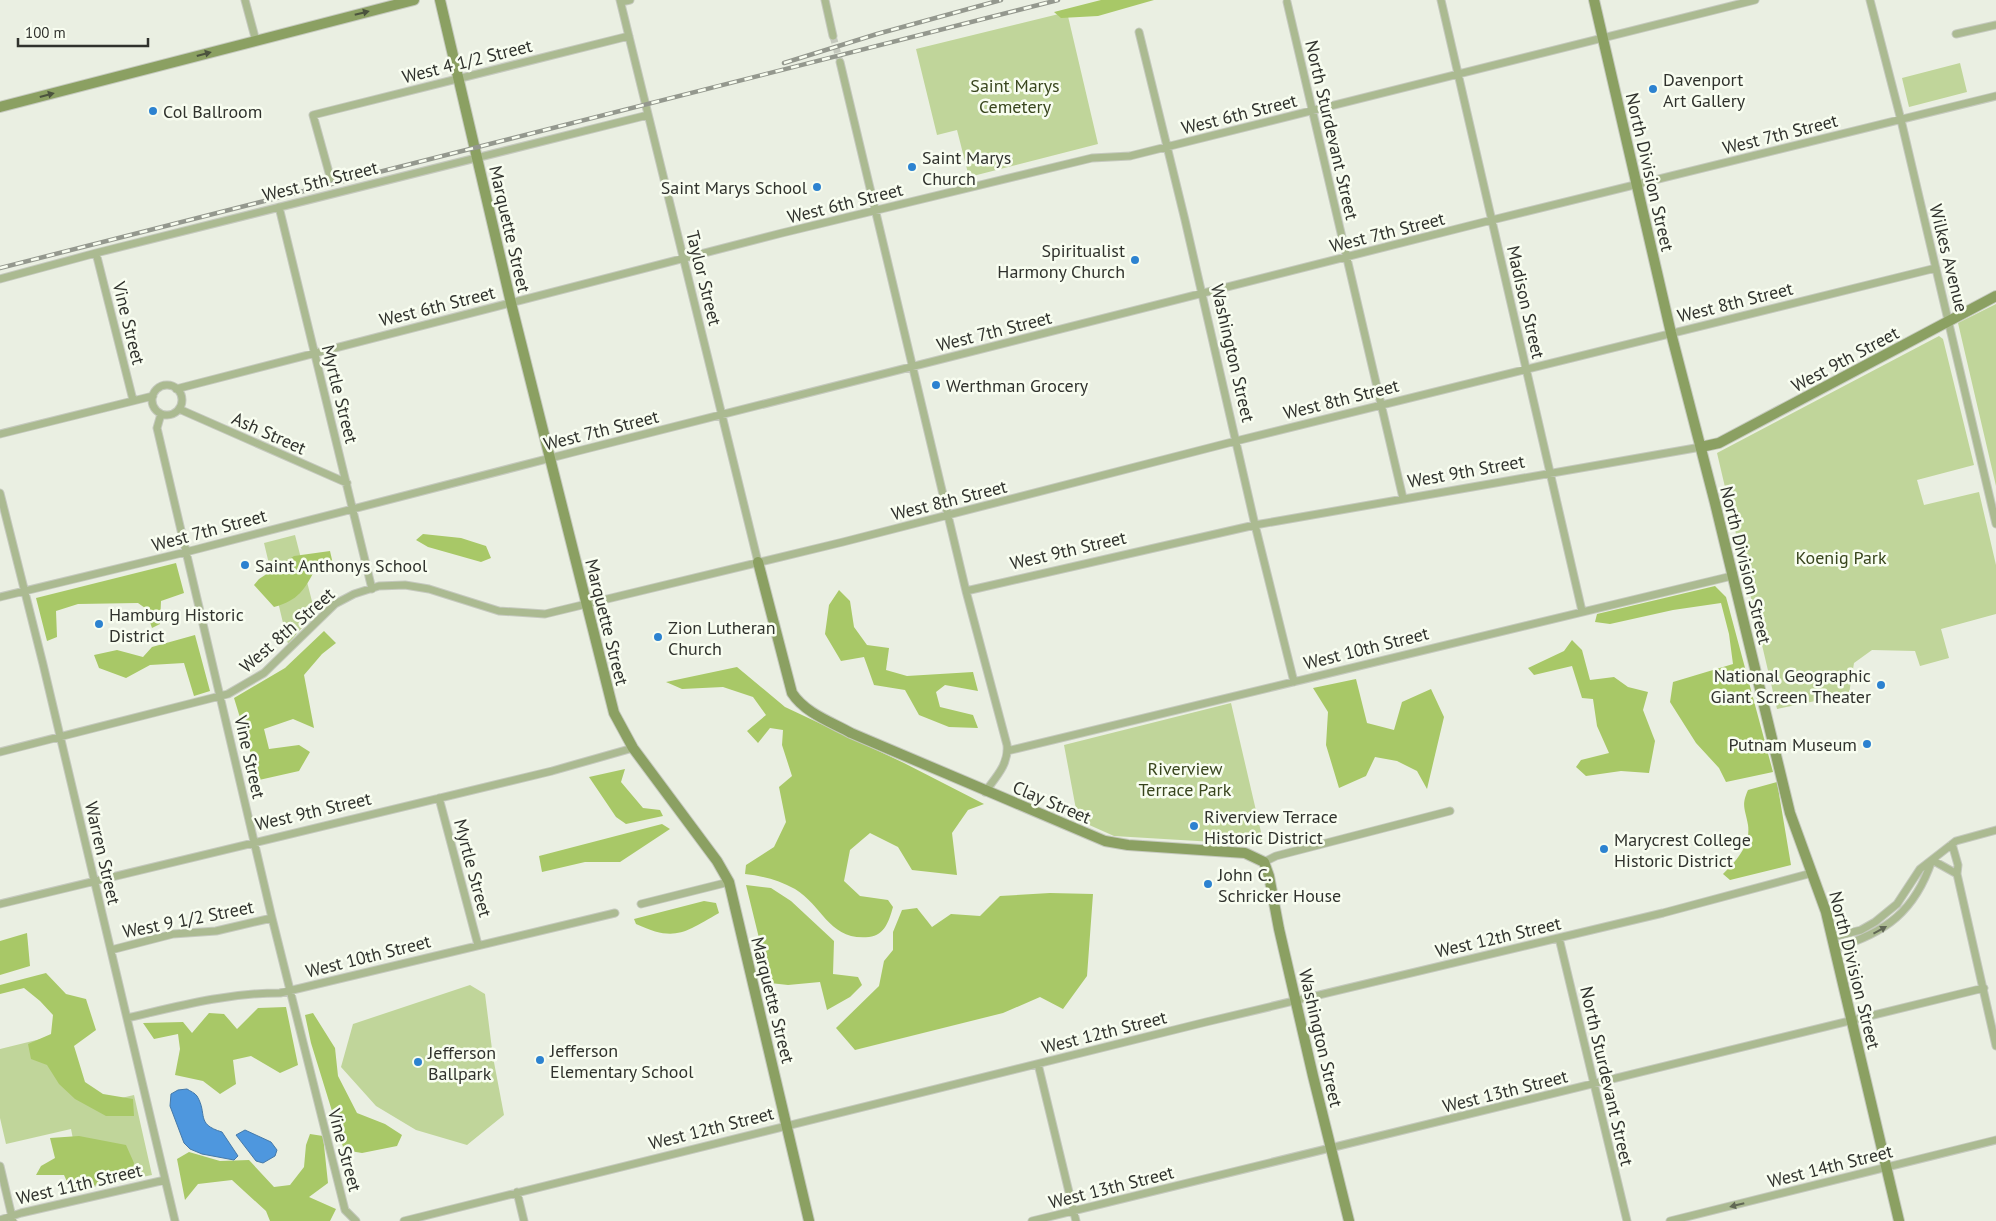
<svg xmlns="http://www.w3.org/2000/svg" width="1996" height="1221" font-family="'PT Sans',sans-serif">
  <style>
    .green { fill: #c0d59a }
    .forest { fill: #a8c867 }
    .water { fill: #4e97de; stroke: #4579a9 }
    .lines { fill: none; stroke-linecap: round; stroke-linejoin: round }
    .street-tunnel { stroke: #c5c9be; stroke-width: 7; stroke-dasharray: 7 3.5; stroke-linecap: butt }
    .street-casing { stroke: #c5c9be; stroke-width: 9 }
    .secondary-casing { stroke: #c5c9be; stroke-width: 12 }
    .street { stroke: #abba91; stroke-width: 7 }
    .secondary { stroke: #8ba062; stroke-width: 10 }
    .rail-casing { stroke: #94988e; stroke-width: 4.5 }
    .rail { stroke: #f8fdf0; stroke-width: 2.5; stroke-dasharray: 8; stroke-linecap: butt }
    .oneway { fill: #4b533d }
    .oneway2 { fill: #616855 }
    .poi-dot { fill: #2c82d0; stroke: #f8fdf0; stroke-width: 2 }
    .labels { text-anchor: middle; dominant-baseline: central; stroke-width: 5; stroke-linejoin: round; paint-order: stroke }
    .street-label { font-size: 18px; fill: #30322d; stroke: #f8fdf0 }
    .poi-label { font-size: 18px; fill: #30322d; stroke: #f8fdf0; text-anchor: start }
    .park-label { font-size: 18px; fill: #38451d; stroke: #f8fdf0 }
  </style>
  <rect width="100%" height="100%" fill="#eaefe2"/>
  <path class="green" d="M1067 12 1098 144 969 177 957 130 937 135 916 49Z
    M1960 63 1967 92 1909 107 1902 78Z
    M1996 304V486L1958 323Z
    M1939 336 1943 339 1974 465 1917 480 1924 505 1979 492 1996 565V614L1941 629 1949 658 1920 666 1915 651 1872 650 1854 663 1849 694 1777 709 1717 453Z
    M295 535 315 613 288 644 264 543Z
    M1231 703 1264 845 1114 836 1078 820 1064 745Z
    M470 985 485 994 493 1057 504 1115 467 1145 416 1130 376 1106 341 1067 353 1024Z
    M57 1035 68 1090 100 1103 134 1095 152 1175 83 1189 71 1129 6 1144 0 1118V1049Z"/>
  <path class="forest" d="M1101 0H1154L1098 16 1061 18 1054 12Z
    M423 534 461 538 486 546 491 558 481 562 428 547 416 540Z
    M330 551 333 564 316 568C304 590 299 600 274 607L254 585 259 579 294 556Z
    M176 563 184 593 161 601 160 624 152 628 145 608 138 603 78 604 56 611 57 637 47 641 36 598Z
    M1715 586 1726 597 1773 772 1726 782 1719 768 1696 743 1670 702 1673 682 1733 664 1729 634 1721 603 1673 610 1610 624 1595 622 1597 614Z
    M839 590 850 601 854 627 867 645 889 648 886 670 907 676 973 672 978 691 945 685 936 692 940 707 973 715 978 728 949 727 919 715 905 690 874 685 864 657 841 661 825 634 829 605Z
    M324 631 336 643 322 654 304 675 314 728 293 719 264 729 269 749 299 745 310 752 299 771 259 780 234 698 285 668Z
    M195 635 210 691 194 696 184 663 150 665 126 678 99 668 94 655 117 650 143 657 152 647Z
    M1572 640 1582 650 1590 680 1614 677 1628 687 1648 692 1643 710 1655 741 1649 773 1621 771 1586 776 1576 767 1581 760 1609 753 1597 726 1593 699 1582 698 1572 666 1534 675 1528 668 1564 651Z
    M737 667 785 707 904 763 984 804 968 810 952 833 957 875 912 870 898 847 870 833 850 850 844 881 860 896 888 900 893 907C889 921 885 935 869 937 829 941 823 906 795 889 779 880 763 876 745 874L746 865 774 847 786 822 779 787 792 776 782 745 783 730 770 728 758 743 747 731 766 715 753 697 723 687 682 689 666 682Z
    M1356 679 1367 723 1394 730 1402 702 1431 689 1444 717 1427 789 1417 771 1397 761 1375 757 1366 776 1339 788 1326 745 1328 712 1313 688Z
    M625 769 621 782 643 808 660 810 663 816 626 824 616 817 589 777Z
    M1777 782 1791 865 1730 880 1723 874C1736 861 1751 845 1748 825 1745 808 1741 806 1748 790Z
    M662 824 670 829 620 862H585L542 872 539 856Z
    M746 885 771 888 791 901 834 941 833 974 858 977 862 985 850 997 827 1010 820 982 788 985 770 983Z
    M1050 893 1093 894 1087 976 1063 1009 1040 997 1003 1013 855 1050 836 1028 879 986 884 961 893 950V932L902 910 917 908 932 927 951 914 980 916 1000 896Z
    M704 901 716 903 719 913C684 933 675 942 636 924L634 919Z
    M27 933 30 966 0 975V941Z
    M46 973 66 994 86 999 96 1030 74 1046 85 1082 103 1094 133 1099 134 1116H106L75 1099 59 1084 47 1065 31 1059 28 1044 51 1034 53 1015 40 1001 24 988 0 994V985Z
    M286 1007 298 1065 280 1073 251 1056 233 1060 236 1084 220 1094 203 1081 175 1075 180 1049 178 1034 154 1039 143 1023 183 1022 192 1033 209 1013 224 1014 237 1029 258 1008Z
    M313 1013 335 1048 338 1076 357 1113 385 1124 402 1135 397 1146 362 1153 344 1150 311 1043 305 1015Z
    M310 1134 323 1136 328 1183 309 1197 336 1209 330 1221H270L266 1211 232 1180 198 1184 185 1200 177 1159 189 1152 220 1161 249 1160 274 1187 290 1185 304 1167 306 1145Z
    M79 1136 126 1145 134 1163 132 1176 90 1186 70 1188 64 1175H36L41 1166 55 1158 50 1138Z"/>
  <path class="water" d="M187 1089C190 1091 195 1093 197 1096 208 1114 195 1124 222 1132L238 1156 234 1160 202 1154 190 1149 184 1143 170 1106 171 1094 178 1090Z
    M245 1130 271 1142 277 1150 275 1156 263 1163 256 1161 236 1135Z"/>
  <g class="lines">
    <path class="street-tunnel" d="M833 36 840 62"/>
    <defs>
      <path id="street" d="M245 0 256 41
        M620 0 758 562
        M825 0 833 36
        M1441 0 1582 611
        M1870 0 1901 120 1996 524
        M621 2 630 0
        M1287 2 1403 498
        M1139 32 1185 220 1255 525 1294 682
        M1956 34 1996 25
        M840 62 966 591 1007 745C1009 764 996 777 985 792
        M331 180 313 115 629 36
        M279 207 372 589
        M96 253 133 400
        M0 279 96 253 648 115
        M152 400a15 15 0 1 1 30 0a15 15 0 1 1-30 0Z
        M176 389 782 233 1092 158 1130 156 1755 0
        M179 409 347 483
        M161 414 157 428 272 918 345 1210 356 1221
        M0 434 153 396
        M0 493 43 664 175 1221
        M966 591 1255 525 1701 447
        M0 597 186 552 574 452 1492 220 1996 96
        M1007 751 1732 576
        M0 752 228 694 264 673 335 604 354 594 379 586 405 585 429 589 499 611 545 614 843 542 1236 441 1936 268
        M439 798 478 945
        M1952 844 1958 865 1957 874 1996 1046
        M1932 860 1957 874
        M1264 862 1276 856 1450 811
        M0 904 552 771 633 748
        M641 904 729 882
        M1833 937 1861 930 1875 922 1897 904 1920 869 1956 841 1996 830
        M1559 938 1627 1221
        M1835 948C1886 933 1915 911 1932 860
        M111 950 173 934 216 931 272 918
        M127 1018C179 1006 226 993 280 993L615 913
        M1038 1064 1076 1221
        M0 1166 13 1221
        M517 1192 524 1221
        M0 1220 21 1213 165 1180
        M404 1221 1206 1022 1663 913 1812 873
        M1032 1221 1984 988
        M1670 1221 1996 1140"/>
      <path id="secondary" d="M440 0 511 303 614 713 633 748 717 861 729 882 809 1221
        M1594 0 1671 333 1715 503 1790 813 1826 912 1899 1221
        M0 107 414 0
        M1701 447 1719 443 1996 296
        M758 562 792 693C805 713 831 722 851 733L1105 841 1128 845 1245 853 1264 862 1269 876 1279 929 1313 1076 1349 1221"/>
    </defs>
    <use href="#street" class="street-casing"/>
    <use href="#secondary" class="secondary-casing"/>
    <use href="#street" class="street"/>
    <use href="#secondary" class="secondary"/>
    <defs>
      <path id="rail" d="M784 63 877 34 1001 0
        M0 268 1058 0"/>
    </defs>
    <use href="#rail" class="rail-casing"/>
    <use href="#rail" class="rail"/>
  </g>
  <defs><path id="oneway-solid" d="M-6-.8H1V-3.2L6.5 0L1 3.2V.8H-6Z" transform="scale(1.25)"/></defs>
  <g class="oneway">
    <use href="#oneway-solid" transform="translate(362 13) rotate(-14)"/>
    <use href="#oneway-solid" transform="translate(204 54) rotate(-15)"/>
    <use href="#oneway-solid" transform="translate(47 95) rotate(-15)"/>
  </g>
  <g class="oneway2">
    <use href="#oneway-solid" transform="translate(1880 930) rotate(-29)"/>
    <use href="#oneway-solid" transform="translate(1737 1205) rotate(166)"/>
  </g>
  <g class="poi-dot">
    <circle cx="1653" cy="89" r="5"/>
    <circle cx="153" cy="111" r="5"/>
    <circle cx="912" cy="167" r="5"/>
    <circle cx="817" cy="187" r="5"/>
    <circle cx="1135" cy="260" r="5"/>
    <circle cx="936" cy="385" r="5"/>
    <circle cx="245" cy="565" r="5"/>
    <circle cx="99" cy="624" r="5"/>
    <circle cx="658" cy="637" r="5"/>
    <circle cx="1881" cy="685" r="5"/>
    <circle cx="1867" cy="744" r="5"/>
    <circle cx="1194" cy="826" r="5"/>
    <circle cx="1604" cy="849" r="5"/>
    <circle cx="1208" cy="884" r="5"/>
    <circle cx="540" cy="1060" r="5"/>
    <circle cx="418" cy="1062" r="5"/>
  </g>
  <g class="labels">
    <g class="street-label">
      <text transform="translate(467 61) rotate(-14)">West 4 1/2 Street</text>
      <text transform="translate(1239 114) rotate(-14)">West 6th Street</text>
      <text transform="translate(1332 130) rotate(77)">North Sturdevant Street</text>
      <text transform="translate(1780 134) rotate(-14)">West 7th Street</text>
      <text transform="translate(1650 172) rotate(77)">North Division Street</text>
      <text transform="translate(320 181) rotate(-14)">West 5th Street</text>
      <text transform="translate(845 203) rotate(-14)">West 6th Street</text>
      <text transform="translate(510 229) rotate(77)">Marquette Street</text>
      <text transform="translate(1387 232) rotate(-14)">West 7th Street</text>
      <text transform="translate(1949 258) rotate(76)">Wilkes Avenue</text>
      <text transform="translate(704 278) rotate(76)">Taylor Street</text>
      <text transform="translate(1526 302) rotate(77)">Madison Street</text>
      <text transform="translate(1735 302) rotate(-14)">West 8th Street</text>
      <text transform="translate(437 306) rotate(-14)">West 6th Street</text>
      <text transform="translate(129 323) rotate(76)">Vine Street</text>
      <text transform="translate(994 331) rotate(-14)">West 7th Street</text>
      <text transform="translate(1233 353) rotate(77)">Washington Street</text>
      <text transform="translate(1845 359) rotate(-28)">West 9th Street</text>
      <text transform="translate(340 394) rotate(76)">Myrtle Street</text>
      <text transform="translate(1341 399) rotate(-14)">West 8th Street</text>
      <text transform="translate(601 430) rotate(-14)">West 7th Street</text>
      <text transform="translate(269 433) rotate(24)">Ash Street</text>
      <text transform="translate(1466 471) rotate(-10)">West 9th Street</text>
      <text transform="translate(949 500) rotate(-14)">West 8th Street</text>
      <text transform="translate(209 530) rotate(-15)">West 7th Street</text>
      <text transform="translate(1068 550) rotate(-13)">West 9th Street</text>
      <text transform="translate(1746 565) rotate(76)">North Division Street</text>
      <text transform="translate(607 622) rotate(76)">Marquette Street</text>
      <text transform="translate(287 630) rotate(-41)">West 8th Street</text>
      <text transform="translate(1366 648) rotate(-14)">West 10th Street</text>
      <text transform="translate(250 757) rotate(77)">Vine Street</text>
      <text transform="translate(1052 802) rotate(23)">Clay Street</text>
      <text transform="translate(313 811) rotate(-13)">West 9th Street</text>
      <text transform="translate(103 853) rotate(77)">Warren Street</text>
      <text transform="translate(473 868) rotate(75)">Myrtle Street</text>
      <text transform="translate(188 919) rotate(-11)">West 9 1/2 Street</text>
      <text transform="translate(1498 937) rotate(-13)">West 12th Street</text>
      <text transform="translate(368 956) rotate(-14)">West 10th Street</text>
      <text transform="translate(1855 970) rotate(76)">North Division Street</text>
      <text transform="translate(773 1000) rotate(76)">Marquette Street</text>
      <text transform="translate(1104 1032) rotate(-14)">West 12th Street</text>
      <text transform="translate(1321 1038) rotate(77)">Washington Street</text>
      <text transform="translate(1607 1076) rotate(77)">North Sturdevant Street</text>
      <text transform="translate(1505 1091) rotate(-14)">West 13th Street</text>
      <text transform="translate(711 1128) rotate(-14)">West 12th Street</text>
      <text transform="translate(345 1150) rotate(75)">Vine Street</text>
      <text transform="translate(1830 1166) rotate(-14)">West 14th Street</text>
      <text transform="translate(79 1184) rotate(-13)">West 11th Street</text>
      <text transform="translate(1111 1187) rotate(-14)">West 13th Street</text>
    </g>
    <g class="poi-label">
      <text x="1663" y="79">Davenport<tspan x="1663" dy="21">Art Gallery</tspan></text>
      <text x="163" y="111">Col Ballroom</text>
      <text x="922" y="157">Saint Marys<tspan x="922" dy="21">Church</tspan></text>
      <text x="807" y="187" text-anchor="end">Saint Marys School</text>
      <text x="1125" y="250" text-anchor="end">Spiritualist<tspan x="1125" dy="21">Harmony Church</tspan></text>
      <text x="946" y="385">Werthman Grocery</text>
      <text x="255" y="565">Saint Anthonys School</text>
      <text x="109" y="614">Hamburg Historic<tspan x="109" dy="21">District</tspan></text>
      <text x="668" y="627">Zion Lutheran<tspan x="668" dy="21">Church</tspan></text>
      <text x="1871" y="675" text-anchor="end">National Geographic<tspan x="1871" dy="21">Giant Screen Theater</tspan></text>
      <text x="1857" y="744" text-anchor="end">Putnam Museum</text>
      <text x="1204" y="816">Riverview Terrace<tspan x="1204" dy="21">Historic District</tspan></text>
      <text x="1614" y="839">Marycrest College<tspan x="1614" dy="21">Historic District</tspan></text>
      <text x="1218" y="874">John C.<tspan x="1218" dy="21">Schricker House</tspan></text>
      <text x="550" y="1050">Jefferson<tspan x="550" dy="21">Elementary School</tspan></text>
      <text x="428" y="1052">Jefferson<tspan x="428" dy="21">Ballpark</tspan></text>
    </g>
    <g class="park-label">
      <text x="1015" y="85">Saint Marys<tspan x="1015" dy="21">Cemetery</tspan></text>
      <text x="1841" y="557">Koenig Park</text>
      <text x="1185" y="768">Riverview<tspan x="1185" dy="21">Terrace Park</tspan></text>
    </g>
  </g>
  <path d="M18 38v8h130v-8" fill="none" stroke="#30322d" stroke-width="2.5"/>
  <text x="25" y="38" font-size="15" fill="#30322d" stroke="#f8fdf0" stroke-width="4" paint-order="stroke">100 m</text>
</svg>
